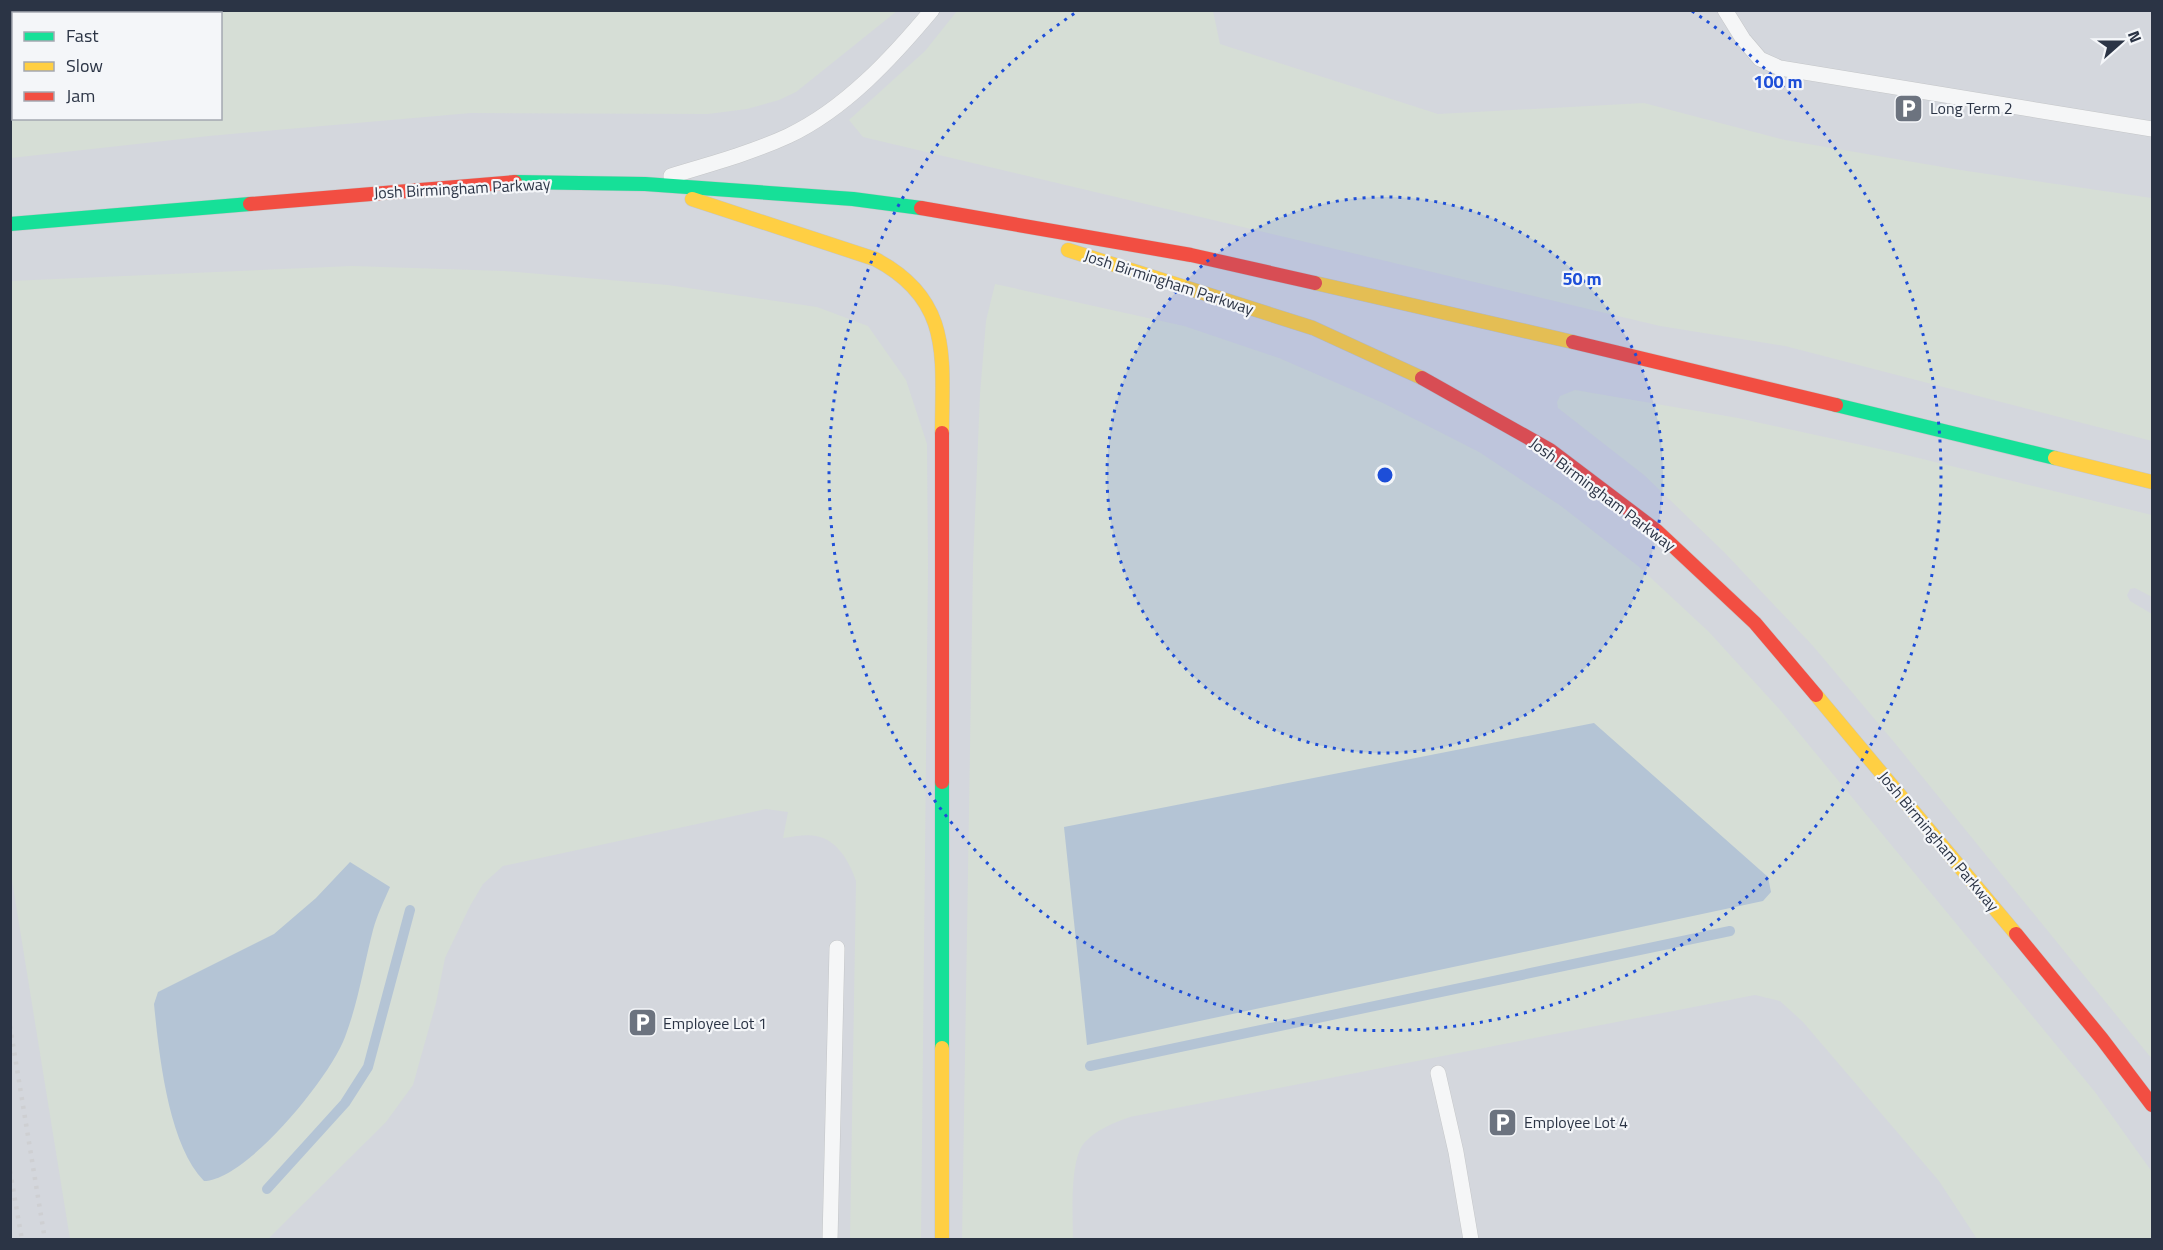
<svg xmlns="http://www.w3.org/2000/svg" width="2163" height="1250" font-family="'Titillium Web',sans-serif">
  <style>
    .built { fill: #d4d7dd; fill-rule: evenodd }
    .green { fill: #d6ded6; fill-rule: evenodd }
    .water { fill: #b4c4d5 }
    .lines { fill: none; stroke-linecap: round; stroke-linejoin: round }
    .stream { stroke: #b4c4d5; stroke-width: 10 }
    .lane-casing { stroke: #c4c6c8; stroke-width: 16 }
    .fast-casing { stroke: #c4c6c8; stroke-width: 15 }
    .slow-casing { stroke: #c4c6c8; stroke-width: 15 }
    .jam-casing { stroke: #c4c6c8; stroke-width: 15 }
    .lane { stroke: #f5f6f7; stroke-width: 15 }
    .fast { stroke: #16e098; stroke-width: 14 }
    .slow { stroke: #ffcf43; stroke-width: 14 }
    .jam { stroke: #f24e42; stroke-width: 14 }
    .rail { stroke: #cecfd2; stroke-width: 4.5; stroke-dasharray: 3 6; stroke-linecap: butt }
    .ring { fill: none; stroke: #1d4ed8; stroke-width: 3; stroke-dasharray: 3 6 }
    .labels { text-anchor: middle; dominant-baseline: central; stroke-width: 4.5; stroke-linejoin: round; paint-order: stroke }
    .poi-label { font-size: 16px; fill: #2b3445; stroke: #f4f6f9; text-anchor: start }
    .street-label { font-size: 16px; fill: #2b3445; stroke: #f4f6f9 }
    .centre { fill: #1d4ed8; stroke: #f4f6f9; stroke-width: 3 }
    .ring-label { font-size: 18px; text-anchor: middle; font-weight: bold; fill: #1d4ed8; stroke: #f4f6f9; stroke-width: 4.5; stroke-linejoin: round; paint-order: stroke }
  </style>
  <rect width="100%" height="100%" fill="#e6e8ea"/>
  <path class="built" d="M11 11H2152V1239H11ZM14 14H220V118H14Z"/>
  <path class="green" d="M10 11 11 10 897 11 796 92 779 100 747 109 708 114 471 113 209 136 11 158ZM14 14H220V118H14Z
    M957 11H1213L1220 44 1438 114 1644 103 1785 140 1960 170 2152 198V441L1785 346 1660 326 863 137 849 120 925 51Z
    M352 266 504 271 668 285 817 307 868 326 906 380 927 444 928 567 921 1239H850L856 881C850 863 838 840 816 836 806 834 793 837 783 838L788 812 766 809 503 866 483 884 470 906 445 958 436 1003 413 1085 386 1122 268 1239H70L11 874 10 281Z
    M995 284 1184 326 1279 358 1383 403 1479 452 1561 506 1638 566 1709 632 1780 710 2095 1092 2152 1172V1239H1977L1939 1181 1803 1022 1780 1001 1755 995 1130 1117C1114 1123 1097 1129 1085 1142 1069 1159 1073 1216 1073 1239L962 1240 973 564 980 394 986 321Z
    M1575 390 1738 418 1898 453 2152 515V597L2135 588 2130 589 2127 595 2130 601 2152 614V1059L1894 742 1813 646 1724 552 1644 475 1558 408 1557 402 1560 396Z"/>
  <path class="water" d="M1594 723 1768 877 1771 892 1763 901 1087 1045 1064 827Z
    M350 862 390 887C384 901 377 915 373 930 364 965 358 1003 345 1037 331 1076 247 1180 204 1181 168 1144 159 1054 154 1004L158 992 274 934 316 898Z"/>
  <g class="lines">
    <path class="stream" d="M1090 1066 1730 931
      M267 1189 345 1103 368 1067 410 910"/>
    <defs>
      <path id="lane" d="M1725 10 1743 39 1760 59 1780 68 2152 129
        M671 176C710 164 751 153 788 136 845 109 892 58 932 10
        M1438 1073 1456 1152 1471 1240
        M830 1240 837 948"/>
      <path id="fast" d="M515 182 645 184 853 199 921 208
        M10 224 250 204
        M1836 405 2055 458
        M942 782V1048"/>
      <path id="slow" d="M692 199 875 259C953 300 942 358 942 433
        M1068 250 1313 328 1422 378
        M1315 283 1573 342
        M2055 458 2152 482
        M1816 695 2016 934
        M942 1048V1240"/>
      <path id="jam" d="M250 204 515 182
        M921 208 1191 255 1315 283
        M1573 342 1836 405
        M1422 378 1550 450 1657 531 1755 623 1816 695
        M942 433V782
        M2016 934 2102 1039 2152 1105"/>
    </defs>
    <use href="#lane" class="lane-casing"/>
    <use href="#fast" class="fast-casing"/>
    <use href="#slow" class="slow-casing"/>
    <use href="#jam" class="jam-casing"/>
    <use href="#lane" class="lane"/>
    <use href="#fast" class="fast"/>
    <use href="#slow" class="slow"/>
    <use href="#jam" class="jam"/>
    <path class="rail" d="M10 1026 45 1240
      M10 1171 22 1240"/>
  </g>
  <circle cx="1385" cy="475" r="278" fill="#1d4ed8" fill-opacity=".12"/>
  <g class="ring">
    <circle cx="1385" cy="475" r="278"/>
    <path d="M1692 11A556 556 0 1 1 1078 11"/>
  </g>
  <defs>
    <symbol id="parking-square" viewBox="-11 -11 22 22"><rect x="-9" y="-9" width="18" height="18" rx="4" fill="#6c737f" stroke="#f4f6f9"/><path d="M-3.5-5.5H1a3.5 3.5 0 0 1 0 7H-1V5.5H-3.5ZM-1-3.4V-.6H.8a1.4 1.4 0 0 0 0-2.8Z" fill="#fff"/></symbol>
  </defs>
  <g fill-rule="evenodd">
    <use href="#parking-square" x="1892" y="92" width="33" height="33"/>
    <use href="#parking-square" x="626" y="1006" width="33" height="33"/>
    <use href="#parking-square" x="1486" y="1106" width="33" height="33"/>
  </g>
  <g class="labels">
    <g class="poi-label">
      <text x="1930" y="108">Long Term 2</text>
      <text x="663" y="1023">Employee Lot 1</text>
      <text x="1524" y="1122">Employee Lot 4</text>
    </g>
    <g class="street-label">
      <text transform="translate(462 188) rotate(-3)">Josh Birmingham Parkway</text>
      <text transform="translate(1169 282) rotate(18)">Josh Birmingham Parkway</text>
      <text transform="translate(1603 494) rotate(37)">Josh Birmingham Parkway</text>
      <text transform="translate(1939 841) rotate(50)">Josh Birmingham Parkway</text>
    </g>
  </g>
  <circle cx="1385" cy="475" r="9" class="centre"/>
  <g class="ring-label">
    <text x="1778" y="88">100 m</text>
    <text x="1582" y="285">50 m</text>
  </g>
  <rect width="2163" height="1250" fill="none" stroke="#2b3445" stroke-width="24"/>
  <rect x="12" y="12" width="210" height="108" fill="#f4f6f9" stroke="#a4a8b1" stroke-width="1.5"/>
  <rect x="24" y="32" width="30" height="9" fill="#16e098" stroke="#a4a8b1" stroke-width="1.5"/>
  <text x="66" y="42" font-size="18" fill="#2b3445">Fast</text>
  <rect x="24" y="62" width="30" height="9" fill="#ffcf43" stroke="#a4a8b1" stroke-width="1.5"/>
  <text x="66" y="72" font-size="18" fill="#2b3445">Slow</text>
  <rect x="24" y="92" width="30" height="9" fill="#f24e42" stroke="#a4a8b1" stroke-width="1.5"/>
  <text x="66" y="102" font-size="18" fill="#2b3445">Jam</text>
  <g transform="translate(2121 42) rotate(69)" stroke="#f4f6f9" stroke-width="4.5" paint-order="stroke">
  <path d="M0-4.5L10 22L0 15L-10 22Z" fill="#2b3445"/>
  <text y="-9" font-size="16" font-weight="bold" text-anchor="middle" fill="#2b3445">N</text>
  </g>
</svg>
